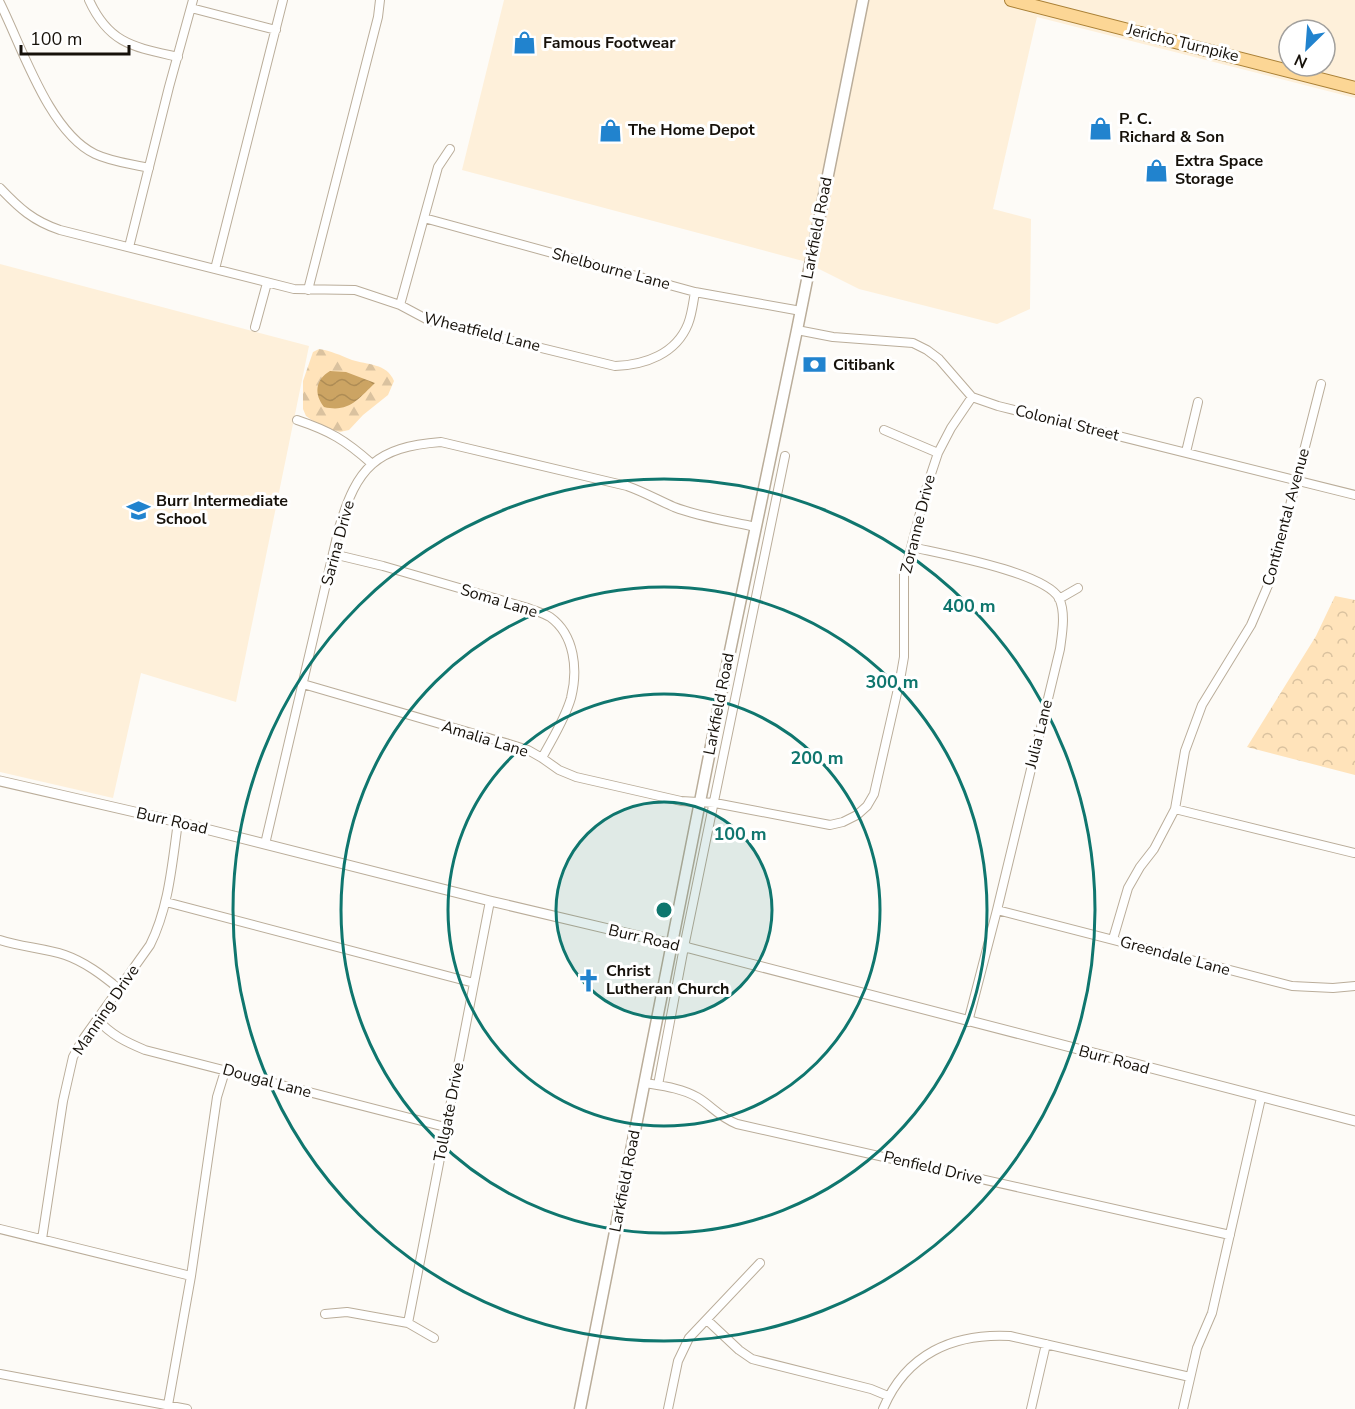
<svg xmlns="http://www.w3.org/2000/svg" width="1355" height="1409" font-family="'Nunito Sans',sans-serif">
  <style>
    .built { fill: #fef0da; fill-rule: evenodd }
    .forest { fill: url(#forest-firs) }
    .park { fill: url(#park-crowns) }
    .water { fill: url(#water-waves) }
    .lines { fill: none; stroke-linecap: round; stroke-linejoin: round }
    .minor-casing { stroke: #baad9a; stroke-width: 10 }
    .tertiary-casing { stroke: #baad9a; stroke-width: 11 }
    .secondary-casing { stroke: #baad9a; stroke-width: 13 }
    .primary-casing { stroke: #aa8036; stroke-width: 14 }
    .minor { stroke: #fff; stroke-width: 8 }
    .tertiary { stroke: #fff; stroke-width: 9 }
    .secondary { stroke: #fff; stroke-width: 10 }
    .primary { stroke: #fcd695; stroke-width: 12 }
    .ring { fill: none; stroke: #0f766e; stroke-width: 3 }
    .labels { text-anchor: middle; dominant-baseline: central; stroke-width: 6; stroke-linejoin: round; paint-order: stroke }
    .poi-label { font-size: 16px; font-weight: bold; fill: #16110a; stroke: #fff; text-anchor: start }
    .street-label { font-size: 16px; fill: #16110a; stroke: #fff }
    .centre { fill: #0f766e; stroke: #fff; stroke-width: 3 }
    .ring-label { font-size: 18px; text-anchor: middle; font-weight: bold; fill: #0f766e; stroke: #fff; stroke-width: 6; stroke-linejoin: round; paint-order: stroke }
  </style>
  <defs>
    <pattern id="forest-firs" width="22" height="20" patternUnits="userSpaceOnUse" patternTransform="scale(1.5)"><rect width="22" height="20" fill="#ffe3ba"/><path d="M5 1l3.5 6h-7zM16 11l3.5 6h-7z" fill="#dac29f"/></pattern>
    <pattern id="park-crowns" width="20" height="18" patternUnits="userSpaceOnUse" patternTransform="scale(1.5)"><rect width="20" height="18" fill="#ffe3ba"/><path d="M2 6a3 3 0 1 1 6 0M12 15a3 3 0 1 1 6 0" fill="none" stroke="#dac29f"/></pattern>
    <pattern id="water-waves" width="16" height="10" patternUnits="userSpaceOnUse" patternTransform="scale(1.5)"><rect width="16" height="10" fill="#cca463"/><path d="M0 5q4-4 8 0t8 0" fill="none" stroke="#ae8c55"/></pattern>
  </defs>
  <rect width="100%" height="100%" fill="#fdfbf7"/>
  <path class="built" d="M504 0H1355V98L1037 17 993 209 1031 219 1030 309 997 324 859 289 803 261 462 170ZM1289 30H1325V66H1289Z
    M0 264 309 346 236 702 141 673 113 798 0 772Z"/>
  <path class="forest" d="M319 349C331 351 340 355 352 360 367 365 387 363 394 381L388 395 363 415 349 430 340 432 333 430 317 424 306 416 303 409V381L313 352Z"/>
  <path class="park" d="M1335 596 1355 600V775L1247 747 1316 636Z"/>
  <path class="water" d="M330 371 346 372 375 383C358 399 349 413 324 407 314 394 315 380 330 371Z"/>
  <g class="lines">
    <defs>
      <path id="minor" d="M89 0C109 44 134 47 178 57
        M0 3C22 47 49 132 95 154 112 162 132 164 149 168
        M191 8 276 30
        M0 188C19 208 33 221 60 230L294 289 355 290 400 305 430 321 615 366C645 365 676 354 688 324 692 314 693 303 695 292
        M424 218 695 292 801 311
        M129 247 169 87 193 0
        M215 269 283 0
        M308 290 378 17 380 0
        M400 305 438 167 450 149
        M255 327 267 283
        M797 330 833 337 913 343 927 350 939 359 972 397 998 406 1355 495
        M297 420C330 431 345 440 371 463
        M884 430 938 453
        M1186 452 1198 402
        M912 547C942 554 1044 572 1059 598 1066 613 1062 634 1060 649L997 910 968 1022
        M333 554 383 566 528 608C535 611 543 613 550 617 575 635 578 670 571 698 565 719 552 739 542 758
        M1059 599 1078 588
        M303 684 509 744 528 750 542 758 559 770 576 777 681 801 715 803 830 825 843 822 857 815 867 806 874 794 900 680 904 657V575L927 486 938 453 951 428 972 397
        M1175 809 1354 853
        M265 844 339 528C357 467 376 447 441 442L627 486C644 492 658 500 674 507 700 517 729 521 756 527
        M166 902 474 983
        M997 910 1292 986 1333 988 1355 986
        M1113 939 1128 888 1140 867 1154 849 1175 809 1185 751 1202 705 1251 625 1272 576 1321 384
        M0 940C21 947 44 948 65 955 85 962 102 975 118 988
        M97 1019C111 1035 126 1042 145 1050L445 1127
        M645 1083C663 1086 681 1088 697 1097 712 1106 719 1117 737 1124L1230 1235
        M658 1085 684 947 785 456
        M0 1229 191 1276
        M42 1239 63 1101 73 1057 81 1042 150 945C169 907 172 864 178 822
        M325 1314 347 1312 408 1323 434 1338
        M707 1320 739 1350 752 1359 871 1389 888 1396
        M408 1323 490 901
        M0 1374 187 1409
        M168 1405 191 1276 217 1097 225 1071
        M668 1409 678 1361 689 1338 760 1263
        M883 1409C906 1354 953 1333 1010 1336L1190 1377
        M1031 1409 1046 1344
        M1183 1409 1197 1348 1212 1313 1261 1098"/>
      <path id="tertiary" d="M0 781 178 822 490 901 689 948 1355 1121"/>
      <path id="secondary" d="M580 1409 725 675 797 330 863 0"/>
      <path id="primary" d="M1011 0 1355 88"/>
    </defs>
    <use href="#minor" class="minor-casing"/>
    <use href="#tertiary" class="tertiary-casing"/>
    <use href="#secondary" class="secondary-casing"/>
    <use href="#primary" class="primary-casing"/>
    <use href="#minor" class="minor"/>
    <use href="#tertiary" class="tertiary"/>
    <use href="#secondary" class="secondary"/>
    <use href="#primary" class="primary"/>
  </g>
  <circle cx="664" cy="910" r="108" fill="#0f766e" fill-opacity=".12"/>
  <g class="ring">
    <circle cx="664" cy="910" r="108"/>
    <circle cx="664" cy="910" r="216"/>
    <circle cx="664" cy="910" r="323"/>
    <circle cx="664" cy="910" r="431"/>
  </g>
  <defs>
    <symbol id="shop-bare" viewBox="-9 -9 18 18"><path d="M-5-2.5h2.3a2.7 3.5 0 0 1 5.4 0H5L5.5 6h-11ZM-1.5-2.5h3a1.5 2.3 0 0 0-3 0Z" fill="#2183ce" stroke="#fff" stroke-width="2.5" paint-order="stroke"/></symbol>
    <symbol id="bank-bare" viewBox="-9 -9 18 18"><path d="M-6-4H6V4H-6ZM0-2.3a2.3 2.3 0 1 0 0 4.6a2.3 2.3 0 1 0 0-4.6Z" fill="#2183ce" stroke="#fff" stroke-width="2.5" paint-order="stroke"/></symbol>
    <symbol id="school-bare" viewBox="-9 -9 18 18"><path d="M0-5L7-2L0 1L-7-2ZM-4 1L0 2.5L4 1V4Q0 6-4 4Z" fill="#2183ce" stroke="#fff" stroke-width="2.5" paint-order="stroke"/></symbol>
    <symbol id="church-bare" viewBox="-9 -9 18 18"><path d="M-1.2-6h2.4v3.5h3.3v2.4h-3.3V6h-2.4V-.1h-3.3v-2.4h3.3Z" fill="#2183ce" stroke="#fff" stroke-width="2.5" paint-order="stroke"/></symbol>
  </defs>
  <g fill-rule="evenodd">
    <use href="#shop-bare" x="508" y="26" width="33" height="33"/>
    <use href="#shop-bare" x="1084" y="112" width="33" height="33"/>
    <use href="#shop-bare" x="594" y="114" width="33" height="33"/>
    <use href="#shop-bare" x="1140" y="154" width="33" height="33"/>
    <use href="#bank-bare" x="798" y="348" width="33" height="33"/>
    <use href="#school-bare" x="122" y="494" width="33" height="33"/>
    <use href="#church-bare" x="572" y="964" width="33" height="33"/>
  </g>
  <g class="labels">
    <g class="poi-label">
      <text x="543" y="43">Famous Footwear</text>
      <text x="1119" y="119">P. C.<tspan x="1119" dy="18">Richard &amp; Son</tspan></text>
      <text x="628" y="130">The Home Depot</text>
      <text x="1175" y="161">Extra Space<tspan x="1175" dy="18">Storage</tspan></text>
      <text x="833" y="365">Citibank</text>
      <text x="156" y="501">Burr Intermediate<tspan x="156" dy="18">School</tspan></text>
      <text x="606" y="971">Christ<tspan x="606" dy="18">Lutheran Church</tspan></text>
    </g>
    <g class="street-label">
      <text transform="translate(1183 43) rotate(14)">Jericho Turnpike</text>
      <text transform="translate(817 228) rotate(-79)">Larkfield Road</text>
      <text transform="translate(611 269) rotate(15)">Shelbourne Lane</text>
      <text transform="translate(482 332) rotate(14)">Wheatfield Lane</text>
      <text transform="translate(1067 423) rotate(14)">Colonial Street</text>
      <text transform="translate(1286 517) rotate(-75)">Continental Avenue</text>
      <text transform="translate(918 524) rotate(-76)">Zoranne Drive</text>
      <text transform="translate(338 543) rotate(-75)">Sarina Drive</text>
      <text transform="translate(499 601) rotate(17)">Soma Lane</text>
      <text transform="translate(719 704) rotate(-79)">Larkfield Road</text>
      <text transform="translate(1039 734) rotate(-76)">Julia Lane</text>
      <text transform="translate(485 739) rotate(17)">Amalia Lane</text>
      <text transform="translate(172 821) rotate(13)">Burr Road</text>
      <text transform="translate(644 938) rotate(13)">Burr Road</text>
      <text transform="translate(1175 956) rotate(15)">Greendale Lane</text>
      <text transform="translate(106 1010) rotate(-56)">Manning Drive</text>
      <text transform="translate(1114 1060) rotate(15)">Burr Road</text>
      <text transform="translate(267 1081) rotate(15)">Dougal Lane</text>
      <text transform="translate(449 1112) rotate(-79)">Tollgate Drive</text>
      <text transform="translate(933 1168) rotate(13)">Penfield Drive</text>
      <text transform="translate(625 1181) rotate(-79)">Larkfield Road</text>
    </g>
  </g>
  <circle cx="664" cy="910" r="9" class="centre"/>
  <g class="ring-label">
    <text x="969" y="612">400 m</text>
    <text x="892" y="688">300 m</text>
    <text x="817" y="764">200 m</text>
    <text x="740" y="840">100 m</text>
  </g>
  <g transform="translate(1307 48) rotate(205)"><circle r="28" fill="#ffffff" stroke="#a2a09d" stroke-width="1.5"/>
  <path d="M0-4.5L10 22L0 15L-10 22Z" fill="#2183ce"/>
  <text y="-9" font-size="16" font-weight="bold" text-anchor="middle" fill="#16110a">N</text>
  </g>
  <path d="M21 45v9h108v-9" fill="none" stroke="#16110a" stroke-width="3"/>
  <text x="30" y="45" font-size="18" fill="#16110a" stroke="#ffffff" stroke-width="4.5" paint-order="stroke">100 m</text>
</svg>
